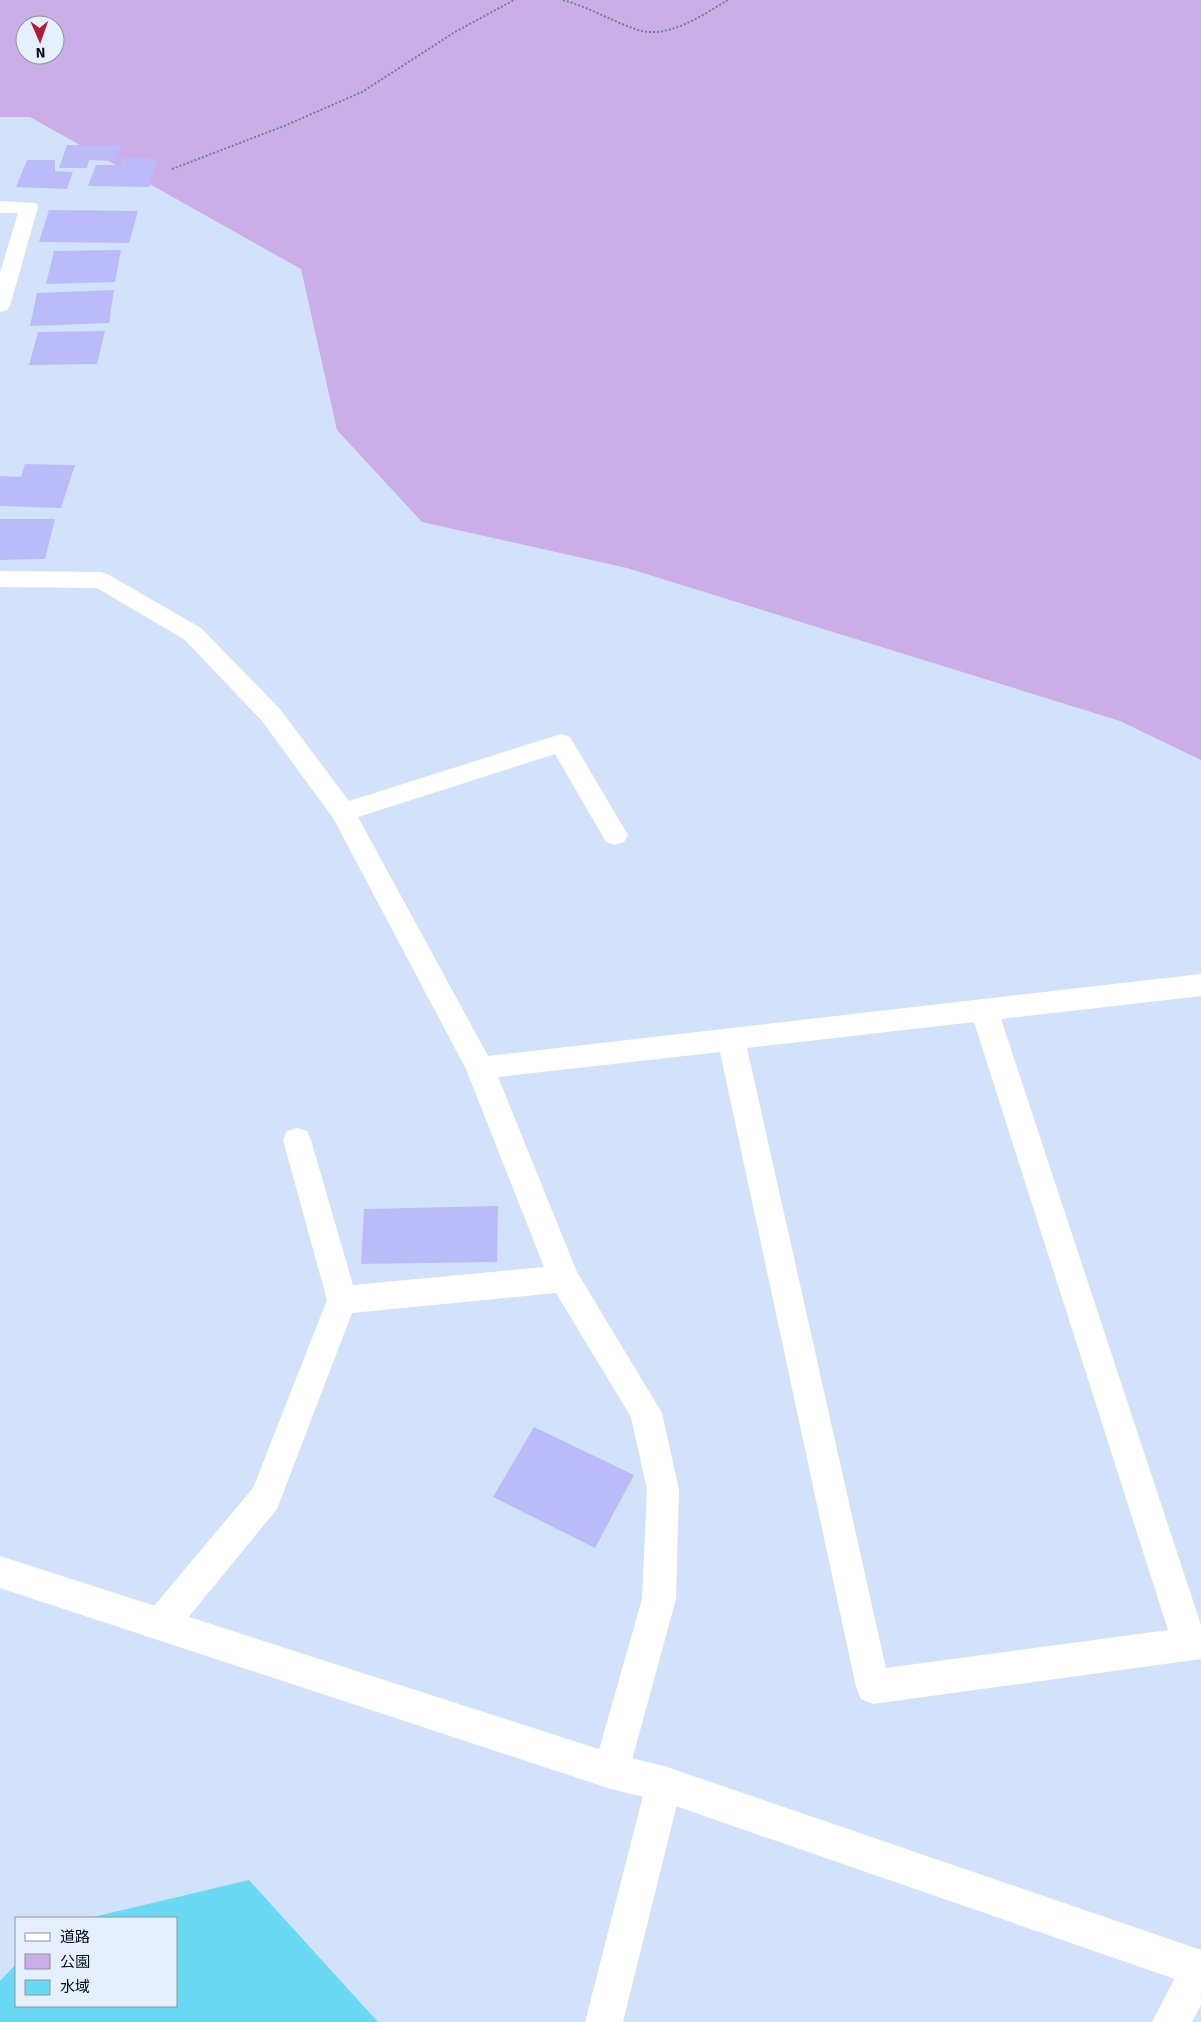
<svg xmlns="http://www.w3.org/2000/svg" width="1201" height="2022" font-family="Signika,'Noto Sans JP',sans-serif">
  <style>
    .green { fill: #cbade7; fill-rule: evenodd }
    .water { fill: #6adaf4 }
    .building { fill: #bcbbf9 }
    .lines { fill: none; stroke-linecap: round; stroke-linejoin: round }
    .path { stroke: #737e8e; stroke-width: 2; stroke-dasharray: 2 2; stroke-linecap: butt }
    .street { fill: #fff; fill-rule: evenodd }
    .secondary { fill: #fff; fill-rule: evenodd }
  </style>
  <rect width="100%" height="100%" fill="#d3e2fb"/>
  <path class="green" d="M0 0H1201V760L1120 721 627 568 422 522 337 430 301 269 30 117H0ZM25 25H55V55H25Z"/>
  <path class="water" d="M249 1880 378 2022H0V1981L16 1964V2006H176V1918H89Z"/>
  <path class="building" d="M67 145H121L115 161 89 160 87 168H59Z
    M123 158 158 159 149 187 88 186 96 165H121Z
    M27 160H55V171L73 172 67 189 16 187Z
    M49 210 138 211 129 243 39 242Z
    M121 250 115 282 46 284 54 251Z
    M114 290 109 323 30 326 37 293Z
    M105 331 97 364 29 365 38 332Z
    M25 464 75 465 61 508 0 506V476L21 477Z
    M0 519H55L45 559 0 560Z
    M498 1206 497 1262 361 1264 364 1209Z
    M534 1427 634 1475 595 1548 493 1497Z"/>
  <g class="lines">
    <path class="path" d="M563 0C588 7 610 20 635 29 667 41 702 15 728 0
      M172 169 284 126 362 92 455 32 514 0"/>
    <path class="street" d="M0 201 36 203 38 207 10 306 7 310 0 312V273L18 213H0Z
      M0 571 101 572 109 575 201 628 280 709 349 801 561 734 570 737 628 835 624 842 615 845 606 842 555 754 358 817 488 1056 1201 974V996L1001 1019 1201 1625V1659L873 1704 861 1699 856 1687 720 1052 498 1077 577 1272 662 1413 679 1490 676 1599 629 1771 624 1784 611 1789 598 1784 593 1771 642 1599 647 1490 631 1417 556 1293 352 1313 277 1509 173 1636 161 1641 149 1636 144 1624 149 1612 253 1488 327 1300 283 1140 287 1131 297 1128 307 1131 311 1140 353 1285 544 1267 466 1069 333 818 262 721 185 640 97 588 0 587ZM974 1022 1168 1630 886 1668 747 1048Z
      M664 1766 677 1771 682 1784 623 2022H585L646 1784 651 1771Z
      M1200 1949 1201 2005 1192 2022H1152L1187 1955Z"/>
    <path class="secondary" d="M0 1556 611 1753 664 1766 1201 1950V1988L664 1802 611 1789 0 1588Z"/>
  </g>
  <rect x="15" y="1917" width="162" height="90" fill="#e5effe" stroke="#8d95a1"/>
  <rect x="25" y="1933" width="25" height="8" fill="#ffffff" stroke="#8d95a1"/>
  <text x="60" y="1942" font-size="15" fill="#080d15">道路</text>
  <rect x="25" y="1954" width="25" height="15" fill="#cbade7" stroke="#8d95a1"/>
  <text x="60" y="1967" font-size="15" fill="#080d15">公園</text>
  <rect x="25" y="1980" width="25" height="15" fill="#6adaf4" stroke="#8d95a1"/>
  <text x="60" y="1992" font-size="15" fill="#080d15">水域</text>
  <g transform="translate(40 40) rotate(178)"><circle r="24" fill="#e5effe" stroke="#8d95a1"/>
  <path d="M0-4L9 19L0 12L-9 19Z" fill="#af1b38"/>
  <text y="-8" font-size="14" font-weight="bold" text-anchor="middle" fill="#080d15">N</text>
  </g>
</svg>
